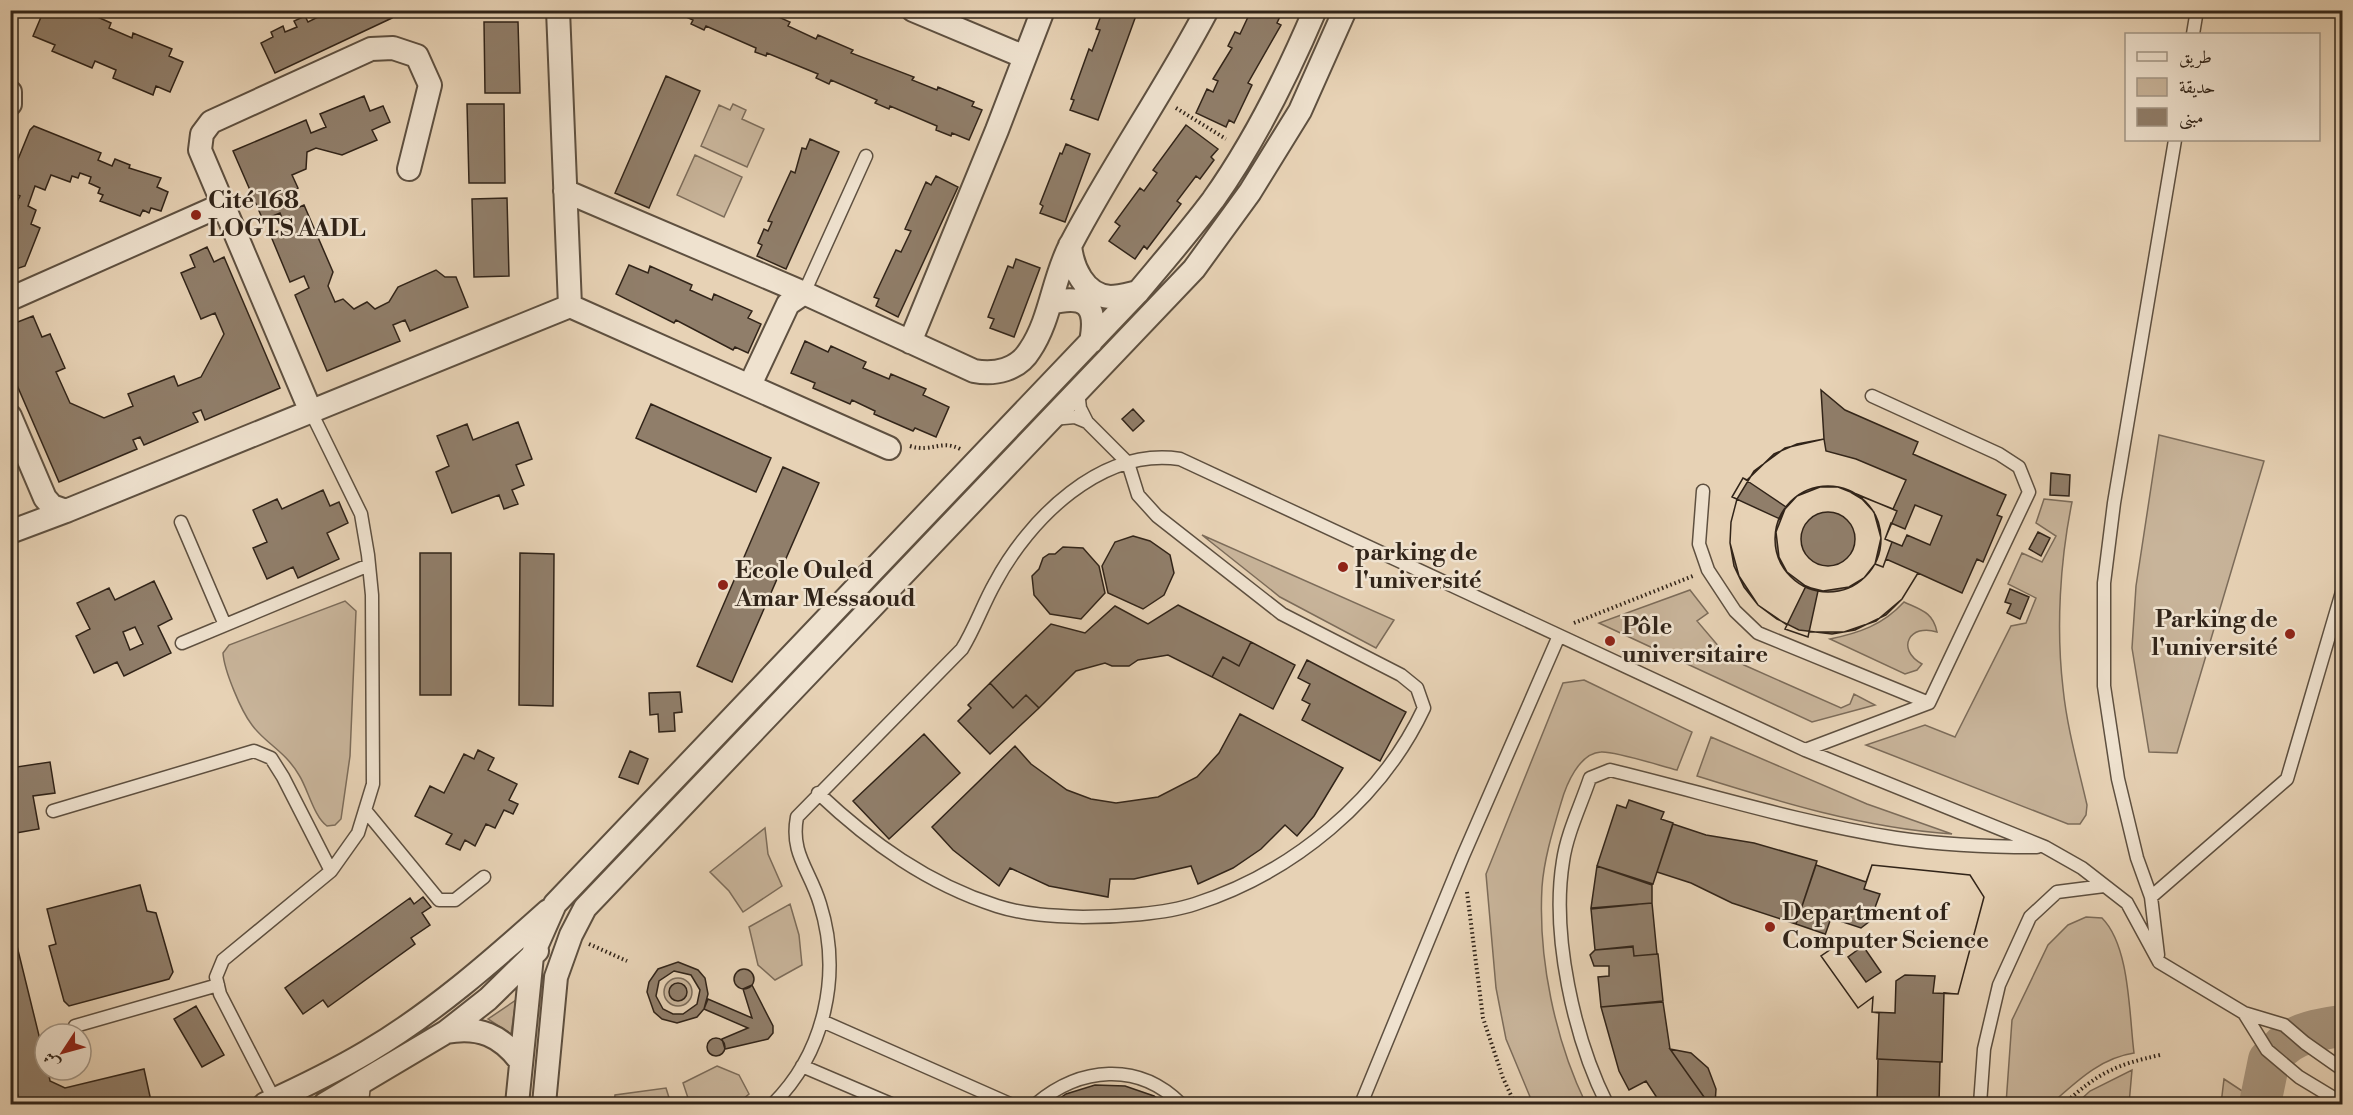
<svg xmlns="http://www.w3.org/2000/svg" width="2353" height="1115" font-family="'Libre Bodoni',Amiri,serif">
  <style>
    .green { fill: #c8b49a; stroke: #7c6c5a; stroke-width: 1.5 }
    .lines { fill: none; stroke-linecap: round; stroke-linejoin: round }
    .river { stroke: #a99780; stroke-width: 42 }
    .building { fill: #907e6a; stroke: #312419; stroke-width: 1.5; fill-rule: evenodd }
    .service-casing { stroke: #5e5040; stroke-width: 15 }
    .minor-casing { stroke: #5e5040; stroke-width: 26 }
    .path { stroke: #312419; stroke-width: 4; stroke-dasharray: 1.5 3; stroke-linecap: butt }
    .service { stroke: #efe2cf; stroke-width: 12 }
    .minor { stroke: #efe2cf; stroke-width: 22 }
    .poi-dot { fill: #8f2418; stroke: #efe2cf; stroke-width: 2 }
    .labels { text-anchor: middle; dominant-baseline: central; stroke-width: 5; stroke-linejoin: round; paint-order: stroke }
    .poi-label { font-size: 24px; font-weight: bold; fill: #312419; stroke: #efe2cf; text-anchor: start }
  </style>
  <rect width="100%" height="100%" fill="#e7d2b5"/>
  <filter id="stains"><feTurbulence type="fractalNoise" baseFrequency=".00333" numOctaves="4"/><feColorMatrix values="0 0 0 0 .2 0 0 0 0 .09 0 0 0 0 .02 0 0 0 .5 -.17"/></filter>
  <radialGradient id="worn" r=".72"><stop offset=".6" stop-color="#630" stop-opacity="0"/><stop offset="1" stop-color="#630" stop-opacity=".3"/></radialGradient>
  <path class="green" d="M733 104 746 110 742 119 764 129 747 167 701 146 719 105 730 110Z
    M695 155 742 177 724 217 677 195Z
    M2159 435 2264 461 2177 753 2149 752 2132 648 2136 586Z
    M2044 499 2072 502C2060 561 2056 628 2063 688 2067 728 2078 766 2087 805L2086 815 2080 824H2068L1866 745 1925 725 1955 737 2011 626 2026 623 2036 598 2008 584 2022 553 2042 562 2056 536 2036 523Z
    M1202 535 1394 620 1376 648 1280 597Z
    M1690 590 1708 613 1697 621 1720 648 1744 665 1841 708 1850 704 1854 694 1875 705 1812 722 1599 623Z
    M345 601 356 611 350 756 341 819 335 825 327 826C314 817 308 789 299 775 285 751 265 743 252 725 241 711 224 670 223 653L229 645Z
    M1904 602C1921 610 1933 612 1937 632 1910 623 1895 649 1922 664L1917 670 1905 674 1830 639C1859 633 1883 625 1904 602Z
    M1584 680 1692 732 1677 770C1661 766 1615 751 1601 752 1579 753 1566 785 1561 803 1553 830 1544 859 1542 887 1538 959 1555 1040 1586 1104H1533L1506 1039 1496 988 1486 874 1563 683Z
    M1711 737 1867 804 1952 834C1864 828 1780 802 1697 776Z
    M765 828 768 854 782 886 743 912 729 891 710 872Z
    M790 904 799 935 802 965 775 980 758 965 749 927Z
    M2086 917 2102 918C2130 946 2129 1014 2134 1053 2100 1058 2076 1082 2051 1104H2006L2012 1020 2048 945 2068 925Z
    M664 992a14 14 0 1 1 28 0a14 14 0 1 1-28 0Z
    M516 1000 511 1034 488 1019Z
    M717 1066 739 1075 749 1094 737 1104H690L683 1083Z
    M2132 1070 2129 1104H2076L2090 1091Z
    M2224 1079 2262 1104H2221Z
    M666 1088 671 1104H614L615 1095Z"/>
  <g class="lines">
    <path class="river" d="M2283 1046C2299 1032 2322 1029 2342 1026
      M2260 1104 2269 1060"/>
  </g>
  <path class="building" d="M44 10H82L111 23 109 28 132 38 133 33 172 49 169 56 183 62 170 92 156 86 153 95 113 78 116 70 95 61 92 68 52 51 55 45 33 36Z
    M332 10H389L392 18 275 73 261 43 273 37 271 32 283 26 285 32 297 27 294 21 305 16 308 22Z
    M671 10H763L790 22 788 26 816 39 818 35 853 50 851 53 914 77 912 80 937 90 938 87 974 102 972 106 982 110 969 140 952 133 951 136 936 130 937 126 890 106 889 109 875 103 877 100 831 80 829 84 816 78 818 74 767 53 766 56 755 52 756 48 706 26 704 30 691 24 693 20Z
    M1103 10H1138L1098 120 1070 110 1074 100 1071 99 1089 49 1092 51 1100 30 1096 29Z
    M1245 10H1283L1277 23 1281 25 1248 83 1252 85 1234 123 1229 120 1226 127 1196 113 1207 89 1213 92 1218 81 1213 79 1232 48 1228 46 1235 32 1240 34 1248 17 1243 15Z
    M484 22H518L520 93H485Z
    M666 76 700 91 649 208 615 193Z
    M364 96 370 111 383 106 390 122 372 130 377 140 342 155 316 148 307 152 306 169 292 175 298 188 288 192 295 209 304 205 333 272 328 286 335 302 343 299 354 309 367 302 375 309 389 302 398 287 436 270 445 277H456L468 307 410 331 405 320 393 325 400 341 327 371 295 295 309 288 304 276 290 282 270 234 286 228 280 213 263 220 233 151 306 120 311 133 326 127 320 114Z
    M467 104H504L505 183H469Z
    M1186 125 1218 149 1211 157 1214 160 1200 179 1196 176 1177 201 1181 204 1147 249 1144 246 1135 259 1109 241 1120 226 1115 222 1140 188 1144 191 1157 173 1153 170Z
    M34 126 101 153 98 160 112 166 115 159 130 165 129 168 161 178 157 187 168 192 161 211 151 208 149 213 143 210 140 216 100 201 103 195 98 193 100 188 89 183 91 177 80 173 78 178 72 176 70 182 51 175 45 190 35 186 28 206 36 210 31 224 40 228 25 266 10 271V215L20 196 10 192V179L30 130Z
    M810 139 839 152 786 269 757 256 762 245 758 243 764 229 768 231 772 222 768 221 791 171 795 173 802 148 806 149Z
    M1066 144 1090 154 1065 222 1040 213 1043 206 1040 204 1060 153 1062 154Z
    M936 176 958 187 898 317 876 306 879 299 874 297 896 250 901 252 911 231 905 229 926 182 931 185Z
    M507 198 509 276 474 277 472 199Z
    M207 247 214 262 224 257 280 388 205 420 201 410 193 413 198 422 144 445 140 437 133 440 137 449 59 482 10 369V325L33 316 42 337 50 334 65 368 56 372 70 403 104 418 133 406 128 394 174 376 178 386 201 377 224 334 215 313 201 319 181 273 195 267 190 255Z
    M1016 259 1040 268 1014 337 990 328 994 319 988 317 1008 266 1013 268Z
    M629 265 648 273 650 266 692 285 690 290 712 300 714 294 752 311 748 318 761 324 748 353 735 347 733 350 676 320 674 323 616 294Z
    M805 341 828 352 831 346 866 362 863 368 889 379 891 374 926 389 923 395 949 407 936 437 915 428 913 431 874 414 875 411 852 400 850 404 813 388 815 383 791 373Z
    M1821 390 1845 410 1918 442 1913 454 2006 495 1997 515 2002 517 1983 562 1977 559 1962 593 1918 573 1902 599 1876 621 1844 632H1809L1808 637 1785 629 1787 625 1758 605 1744 587 1734 566 1730 543 1731 522 1737 499 1732 497 1743 478 1747 480 1774 454 1797 444 1824 439Z
    M651 404 771 458 756 492 636 438Z
    M1133 409 1144 421 1133 431 1122 419Z
    M518 422 532 459 516 465 524 485 512 490 518 504 504 509 499 495 452 513 436 472 449 466 437 436 467 424 473 440Z
    M1824 439 1826 451 1856 459 1906 480 1893 509 1838 487H1820L1797 496 1785 509 1776 532 1779 557 1787 572 1807 587 1823 591 1849 587 1864 578 1875 564 1883 567 1886 559 1918 573 1902 599 1886 615 1855 630 1832 634 1799 630 1777 619 1758 605 1739 576 1730 543 1731 522 1737 499 1754 471 1785 448Z
    M783 467 819 483 732 682 697 666Z
    M2051 473 2070 475 2069 496 2050 495Z
    M1743 478 1786 507 1780 519 1732 497Z
    M1775 539a53 53 0 1 1 106 0a53 53 0 1 1-106 0Z
    M323 490 330 506 339 502 348 523 327 533 339 559 298 578 293 567 267 579 253 548 267 542 253 510 277 499 282 509Z
    M1847 490 1897 511 1885 539 1892 542 1883 567 1875 564 1881 538 1874 512 1862 499Z
    M1915 505 1942 516 1930 545 1907 535 1902 546 1885 539 1891 523 1905 529Z
    M1801 539a27 27 0 1 1 54 0a27 27 0 1 1-54 0Z
    M2038 532 2050 538 2041 556 2029 549Z
    M1133 536 1150 541 1170 555 1174 573 1164 595 1143 609 1108 593 1102 566 1115 542Z
    M1063 547 1083 548 1099 566 1105 593 1081 619 1050 614 1034 595 1032 576 1039 569 1043 558 1049 554H1055Z
    M420 553H451V695H420Z
    M520 553 554 554 553 706 519 705Z
    M154 581 172 619 158 626 171 653 124 676 117 662 94 673 76 636 90 629 77 603 109 588 115 600Z
    M1806 586 1818 591 1808 637 1785 629Z
    M2010 589 2029 597 2020 619 2007 613 2011 604 2005 602Z
    M1178 605 1251 642 1239 666 1223 657 1212 677 1168 655 1138 660 1129 666H1112L1105 663 1076 671 1039 708 1026 695 1013 708 990 683 1051 624 1085 633 1115 606 1148 624Z
    M135 627 143 644 130 650 123 632Z
    M1251 642 1295 665 1273 709 1212 677 1223 657 1239 666Z
    M1307 660 1406 712 1380 761 1302 720 1310 704 1302 700 1310 684 1298 678Z
    M990 683 1013 708 1026 695 1039 708 990 754 958 721 971 708 968 705Z
    M680 692 682 712 674 713 675 731 659 732 658 714 650 715 649 693Z
    M1240 714 1343 768 1314 816 1297 836 1285 825 1261 849 1233 868 1198 884 1191 866 1134 879H1110L1108 897 1049 886 1010 868 999 886 953 850 932 827 1015 746 1031 764 1067 790 1091 799 1116 803 1158 797 1197 777 1219 753Z
    M924 734 960 773 889 839 853 801Z
    M13 746 17 767 50 762 55 793 33 796 39 829 10 834V747Z
    M478 750 494 758 488 770 517 784 509 800 518 804 513 814 504 810 495 828 486 824 475 846 465 840 460 850 446 844 452 834 415 816 430 786 444 793 464 754 474 759Z
    M630 751 648 759 638 784 619 777Z
    M10 792H13L16 812 10 813Z
    M1629 800 1664 812 1661 819 1673 823 1653 884 1597 866 1617 805 1626 808Z
    M1673 824 1706 835 1754 843 1817 861 1796 924 1732 903 1691 883 1657 872Z
    M1816 865 1866 882 1872 865 1970 875 1984 897 1958 994 1944 993 1942 1062 1877 1059 1879 1013 1872 1012 1873 997 1858 1008 1821 956 1837 945 1823 941 1825 934 1796 924Z
    M1872 865 1970 875 1984 897 1958 994 1933 993 1935 976 1905 975 1896 981 1895 1013 1872 1012 1873 997 1858 1008 1821 956 1837 945 1823 941 1831 918 1861 928 1870 921 1880 894 1864 889Z
    M1597 866 1652 885V903L1591 908Z
    M140 885 147 911 156 913 173 972 169 979 69 1006 64 1001 49 946 56 944 47 909Z
    M423 897 431 907 422 913 430 925 411 938 415 944 328 1007 323 1000 303 1014 285 988 410 898 414 904Z
    M1652 903 1657 954 1634 956 1633 946 1595 950 1591 909Z
    M16 942 45 1060V1070H48L50 1081 65 1088 144 1069 151 1101 138 1104H20L10 1064V943Z
    M1863 946 1881 972 1866 982 1848 957Z
    M1633 947 1634 956 1658 954 1663 1001 1601 1007 1598 977 1609 976V966H1594L1590 955 1595 950Z
    M678 962 698 970 705 978 708 994 704 1009 697 1017 677 1023 662 1019 654 1012 647 992 649 982 658 969ZM674 971 691 975 700 990 697 1004 683 1014H673L663 1009 656 996 659 981Z
    M734 979a10 10 0 1 1 20 0a10 10 0 1 1-20 0Z
    M669 992a9 9 0 1 1 18 0a9 9 0 1 1-18 0Z
    M752 985 773 1026V1033L768 1039 725 1049 722 1039 748 1028 704 1009 708 999 752 1018 743 989Z
    M1663 1002 1670 1049 1709 1104H1661L1646 1081 1629 1090 1619 1071 1601 1007Z
    M196 1006 224 1055 202 1067 174 1019Z
    M707 1047a9 9 0 1 1 18 0a9 9 0 1 1-18 0Z
    M1670 1049 1691 1053 1708 1068 1716 1089 1715 1104H1709Z
    M1878 1059 1940 1062 1939 1104H1877Z
    M1095 1085 1125 1086 1154 1096 1164 1104H1052L1066 1094Z"/>
  <g class="lines">
    <defs>
      <path id="service" d="M2193 34 2197 10
        M804 293 866 156
        M1052 419 1075 417 1087 422
        M1703 491 1699 544 1708 570 1735 611 1758 633 1929 703
        M181 522 225 625
        M182 643 369 565
        M1805 750 1929 703 2029 492 2019 467 1999 454 1872 396
        M818 793C871 843 928 884 997 906 1025 915 1054 916 1083 917 1115 917 1165 914 1195 904 1292 873 1381 800 1424 708L1417 688 1401 675 1282 614 1157 516 1138 495 1128 463 1087 422 1080 408 1078 392
        M365 810 439 900H455L484 877
        M53 811 254 751 271 758 283 777 331 871
        M2151 897 2287 779 2342 592
        M2158 955 2151 897 2137 858 2118 779 2104 686V583L2114 503 2175 140
        M2159 962 2244 1013 2284 1025 2305 1043 2342 1069
        M2244 1013 2267 1050 2299 1077 2342 1103
        M822 1021 1010 1104
        M75 1026 218 985
        M802 1066 891 1104
        M276 1103 220 994 216 977 223 960 331 871 358 833 373 784 372 595 368 555 361 514 311 412
        M362 1104 364 1084
        M773 1104C825 1052 842 974 820 904 810 870 790 854 797 817L962 649C975 628 983 604 995 583 1029 519 1101 447 1180 459L1805 750 2045 847 2082 868 2127 903 2159 962
        M1036 1104C1080 1067 1138 1061 1181 1104
        M1361 1104 1463 856 1558 638
        M1607 1104C1574 1038 1551 935 1563 861 1567 833 1581 805 1590 778L1610 770C1705 793 1800 823 1896 838 1943 845 1990 847 2037 847
        M1980 1104 1984 1049 1999 985 2030 917 2057 892 2104 886"/>
      <path id="minor" d="M558 10 570 306
        M913 10 1025 57
        M10 92V104
        M565 191 804 293 974 371C995 375 1018 370 1030 350 1051 319 1053 277 1071 244 1113 164 1165 90 1207 10
        M1070 245C1072 267 1084 295 1110 297 1119 297 1129 294 1138 292
        M10 299 224 204
        M1050 303C1086 294 1098 305 1091 342
        M910 342 997 130 1043 10
        M750 385 788 304 804 293
        M311 412 200 150 202 134 211 122 371 49 393 48 417 56 430 85 409 169
        M10 416 45 498 52 506 66 511 570 306 889 448
        M10 532 66 511
        M446 1032C479 1026 501 1035 521 1062
        M265 1104C300 1088 335 1071 367 1052 433 1013 491 962 548 911
        M325 1104 446 1032 488 999 537 951
        M517 1104 532 956 555 904 1138 292C1163 262 1189 232 1213 200 1255 141 1287 76 1315 10
        M544 1104 556 977 571 935 585 908 1194 269 1250 192 1300 111 1345 10"/>
    </defs>
    <use href="#service" class="service-casing"/>
    <use href="#minor" class="minor-casing"/>
    <path class="path" d="M1176 108 1226 139
      M910 446C933 453 940 439 960 449
      M1574 623 1693 576
      M1467 892 1483 1018 1503 1078 1515 1104
      M589 944 627 961
      M2064 1104C2098 1073 2115 1065 2160 1055"/>
    <use href="#service" class="service"/>
    <use href="#minor" class="minor"/>
  </g>
  <g class="poi-dot">
    <circle cx="196" cy="215" r="6"/>
    <circle cx="1343" cy="567" r="6"/>
    <circle cx="723" cy="585" r="6"/>
    <circle cx="2290" cy="634" r="6"/>
    <circle cx="1610" cy="641" r="6"/>
    <circle cx="1770" cy="927" r="6"/>
  </g>
  <g class="labels">
    <g class="poi-label">
      <text x="208" y="201">Cité 168<tspan x="208" dy="28">LOGTS AADL</tspan></text>
      <text x="1355" y="553">parking de<tspan x="1355" dy="28">l'université</tspan></text>
      <text x="735" y="571">Ecole Ouled<tspan x="735" dy="28">Amar Messaoud</tspan></text>
      <text x="2278" y="620" text-anchor="end">Parking de<tspan x="2278" dy="28">l'université</tspan></text>
      <text x="1622" y="627">Pôle<tspan x="1622" dy="28">universitaire</tspan></text>
      <text x="1782" y="913">Department of<tspan x="1782" dy="28">Computer Science</tspan></text>
    </g>
  </g>
  <rect width="2353" height="1115" fill="none" stroke="#e7d2b5" stroke-width="36"/>
  <rect x="12" y="12" width="2329" height="1091" fill="none" stroke="#312419" stroke-width="3"/>
  <rect x="18" y="18" width="2317" height="1079" fill="none" stroke="#312419" stroke-width="1.5"/>
  <rect x="2125" y="33" width="195" height="108" fill="#efe2cf" stroke="#a39686" stroke-width="1.5"/>
  <rect x="2137" y="52" width="30" height="9" fill="#efe2cf" stroke="#a39686" stroke-width="1.5"/>
  <text x="2179" y="63" font-size="18" fill="#312419">طريق</text>
  <rect x="2137" y="78" width="30" height="18" fill="#c8b49a" stroke="#a39686" stroke-width="1.5"/>
  <text x="2179" y="93" font-size="18" fill="#312419">حديقة</text>
  <rect x="2137" y="108" width="30" height="18" fill="#907e6a" stroke="#a39686" stroke-width="1.5"/>
  <text x="2179" y="123" font-size="18" fill="#312419">مبنى</text>
  <g transform="translate(63 1052) rotate(234)"><circle r="28" fill="#efe2cf" stroke="#a39686" stroke-width="1.5"/>
  <path d="M0-4.5L10 22L0 15L-10 22Z" fill="#8f2418"/>
  <text y="-9" font-size="16" font-weight="bold" text-anchor="middle" fill="#312419">ش</text>
  </g>
  <rect width="100%" height="100%" filter="url(#stains)"/>
  <rect width="100%" height="100%" fill="url(#worn)"/>
</svg>
